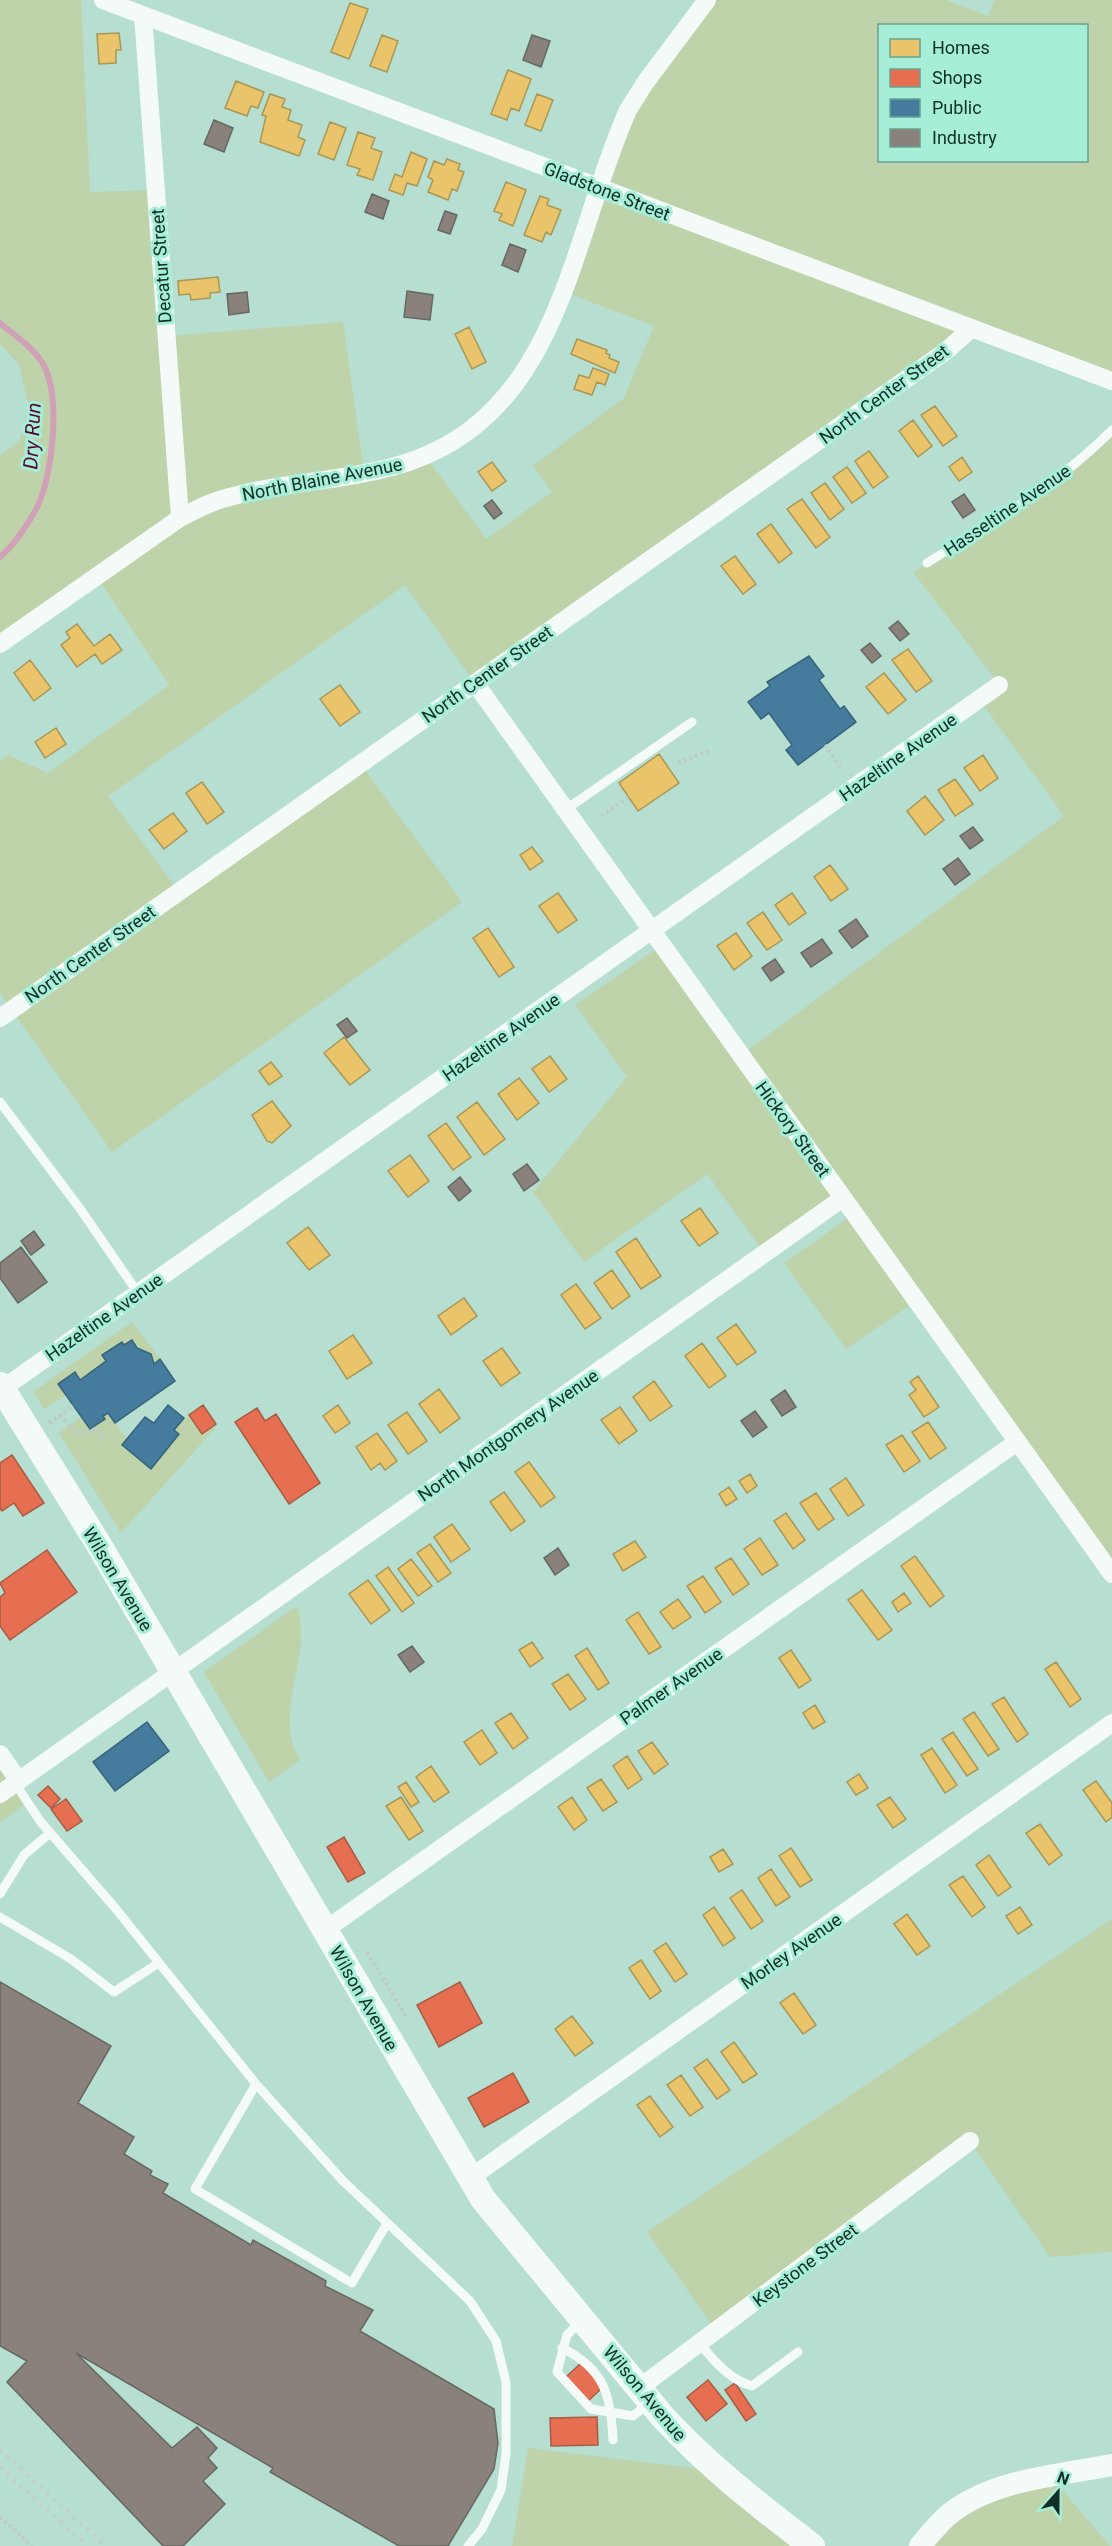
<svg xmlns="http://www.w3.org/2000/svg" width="1112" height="2546" font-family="Roboto,sans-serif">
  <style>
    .green { fill: #bed3aa; fill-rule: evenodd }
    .homes { fill: #e9c46a; stroke: #a89756; stroke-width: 1.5 }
    .shops { fill: #e76f51; stroke: #a75c44; stroke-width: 1.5 }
    .public { fill: #457b9d; stroke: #35647a; stroke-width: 1.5 }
    .industry { fill: #8a817c; stroke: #666862; stroke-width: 1.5 }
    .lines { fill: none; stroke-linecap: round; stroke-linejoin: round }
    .stream { stroke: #d1a1b8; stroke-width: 6 }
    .path { stroke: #bfcbc8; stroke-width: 4; stroke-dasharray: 3 3; stroke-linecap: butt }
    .service { stroke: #f4faf8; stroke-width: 9 }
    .minor { stroke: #f4faf8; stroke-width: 18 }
    .tertiary { stroke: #f4faf8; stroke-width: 22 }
    .secondary { stroke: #f4faf8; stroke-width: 26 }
    .rail { stroke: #c3cfcb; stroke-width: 4.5; stroke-dasharray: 3 6; stroke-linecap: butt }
    .labels { text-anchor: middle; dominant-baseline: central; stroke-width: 6; stroke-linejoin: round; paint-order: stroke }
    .street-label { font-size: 18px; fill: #112f27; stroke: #a6eed7 }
    .water-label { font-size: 20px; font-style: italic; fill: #560934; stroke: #a6eed7 }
  </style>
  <rect width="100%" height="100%" fill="#b6ded1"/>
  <path class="green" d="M0 0H81L90 192 156 190 167 336 343 322 364 472 426 456 486 539 552 492 533 466 624 398 654 326 562 291 616 137 705 0H946L988 16 995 0H1112V381L972 328 475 683 405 585 108 796 179 892 361 764 462 902 112 1152 0 993V761L8 755 48 773 169 685 97 577 0 644V456L20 440 29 407 19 365 0 344ZM880 26H1086V160H880Z
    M1112 430V1574L843 1198 765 1254 707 1174 584 1262 533 1192 627 1077 575 1005 656 949 741 1055 1064 816 979 699 999 684 913 572 1041 492Z
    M848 1218 910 1305 846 1349 784 1263Z
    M132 1322 160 1359 154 1364 147 1351 137 1348 132 1340 124 1345 122 1342 102 1355 106 1361 80 1380 75 1372 66 1395 44 1409 33 1392Z
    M108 1413 127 1439 122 1446 151 1468 179 1434 174 1430 189 1415 202 1434 218 1425 121 1533 59 1433 82 1417 90 1429 105 1419 103 1416Z
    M297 1606C314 1657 271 1712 300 1760L269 1782 204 1672Z
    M0 1754 28 1802 0 1822Z
    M1112 1919V2252L1050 2257 970 2142 716 2331 647 2232Z
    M528 2448 717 2471 812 2546H512Z
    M1051 2477 1110 2546H920L938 2524Z"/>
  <path class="homes" d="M350 3 368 9 349 59 331 52Z
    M119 33 121 50H116V63L99 64 97 34Z
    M382 35 398 41 387 72 370 66Z
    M508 70 531 79 519 111 511 108 507 120 491 114Z
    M236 81 264 92 258 108 251 106 247 116 225 108Z
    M270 94 285 99 282 107 291 110 288 120 302 125 298 137 305 140 299 156 260 142 266 116 262 115Z
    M537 94 553 100 541 131 525 125Z
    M330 122 346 128 334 160 318 154Z
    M358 132 375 138 371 148 382 152 373 180 357 175 360 169 347 165Z
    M411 152 427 159 417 186 407 183 403 195 389 190 395 174 402 177Z
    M447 159 460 164 458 170 464 172 457 191 452 189 448 200 428 192 433 180 428 177 434 161 444 165Z
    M506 182 526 190 513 226 499 220 502 214 494 211Z
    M540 196 549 199 547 205 561 210 551 235 546 232 542 242 524 235Z
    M218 277 220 292 210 293V298L191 300 190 294 179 295 178 281Z
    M469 327 486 362 472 369 455 334Z
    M577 339 607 350 606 353 610 355 609 358 619 362 615 373 571 354Z
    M593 368 609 374 605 385 597 382 592 395 574 389 579 375 589 378Z
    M935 406 957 436 943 446 921 415Z
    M913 420 932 446 918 457 899 431Z
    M869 451 888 477 873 488 855 461Z
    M962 457 972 472 959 481 949 467Z
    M492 462 506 481 492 491 478 472Z
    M847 467 866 493 852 503 833 477Z
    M825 483 844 509 830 520 811 493Z
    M802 499 830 537 816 548 787 509Z
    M771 524 792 553 779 563 757 534Z
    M735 556 756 584 743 594 721 566Z
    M77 624 94 646 110 634 122 650 102 664 95 654 77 667 61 645 70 638 66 632Z
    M908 649 932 681 916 692 892 660Z
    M30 660 51 688 34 701 14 673Z
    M884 673 906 700 888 714 866 687Z
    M340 685 360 712 340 726 320 699Z
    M56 728 66 744 45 758 35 742Z
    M659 754 679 783 638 811 619 783Z
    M983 755 998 778 980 791 964 768Z
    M955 779 973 804 955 816 938 790Z
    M202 782 224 812 207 824 186 793Z
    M925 796 944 820 925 835 907 811Z
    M173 813 187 831 164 849 149 830Z
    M532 847 543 861 530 870 520 855Z
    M830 865 848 889 831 901 814 877Z
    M558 893 577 920 558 933 539 906Z
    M792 893 806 913 789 925 775 905Z
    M763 912 782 940 767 950 747 923Z
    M488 928 514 967 499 977 473 938Z
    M736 933 752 956 734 970 717 946Z
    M344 1037 370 1070 350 1085 324 1053Z
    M550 1056 567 1079 549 1092 532 1069Z
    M271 1062 282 1076 269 1085 259 1071Z
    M519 1078 539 1103 517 1120 498 1094Z
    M272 1101 291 1126 272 1143 267 1141 252 1115Z
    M477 1102 505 1139 484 1155 457 1117Z
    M446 1123 471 1157 453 1170 428 1136Z
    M410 1155 429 1181 408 1197 388 1171Z
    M700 1208 718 1233 699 1246 681 1221Z
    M308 1227 330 1255 309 1270 287 1243Z
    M636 1238 661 1276 641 1289 616 1252Z
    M612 1270 630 1296 612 1309 594 1283Z
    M576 1284 601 1318 585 1329 561 1295Z
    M464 1298 477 1316 451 1335 438 1316Z
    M736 1324 756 1352 737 1365 717 1338Z
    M353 1335 372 1363 347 1379 329 1351Z
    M702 1343 726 1376 709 1388 685 1356Z
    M502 1348 520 1373 501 1386 483 1361Z
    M918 1376 939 1407 924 1417 909 1395 916 1390 910 1382Z
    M654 1381 672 1406 650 1421 633 1397Z
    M439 1389 460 1418 440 1433 419 1404Z
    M338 1405 350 1423 335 1433 323 1416Z
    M620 1407 637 1431 619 1444 601 1420Z
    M407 1412 427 1441 408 1454 388 1425Z
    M928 1422 946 1448 930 1459 912 1432Z
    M377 1433 397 1461 385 1470 380 1463 371 1470 356 1447Z
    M902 1435 920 1461 904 1472 886 1445Z
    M529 1462 555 1497 541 1507 515 1472Z
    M750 1474 757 1486 747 1493 739 1481Z
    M846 1478 864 1505 848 1516 830 1489Z
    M729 1487 737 1499 726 1506 719 1494Z
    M504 1492 525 1521 511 1531 490 1502Z
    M816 1493 834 1519 818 1530 800 1503Z
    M786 1513 805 1540 793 1549 774 1521Z
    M452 1524 470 1549 451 1562 434 1537Z
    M760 1538 778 1565 762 1575 744 1549Z
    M635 1541 646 1557 623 1571 613 1554Z
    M430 1544 451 1573 438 1582 417 1553Z
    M915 1556 944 1596 930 1607 901 1566Z
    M731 1558 749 1584 733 1595 715 1568Z
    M411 1559 432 1586 418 1596 398 1569Z
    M388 1567 414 1603 402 1612 376 1576Z
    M703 1576 721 1602 705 1613 687 1586Z
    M368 1580 390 1610 371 1624 349 1594Z
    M862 1590 892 1630 878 1640 848 1600Z
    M904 1593 911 1603 898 1612 892 1602Z
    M678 1599 691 1617 673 1629 660 1612Z
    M638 1612 661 1647 649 1654 626 1620Z
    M532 1642 543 1658 530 1667 519 1650Z
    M587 1648 609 1683 598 1690 575 1656Z
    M791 1650 811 1680 799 1688 779 1658Z
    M1056 1662 1081 1699 1070 1707 1045 1669Z
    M568 1674 586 1699 570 1710 552 1684Z
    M1004 1697 1028 1734 1017 1742 992 1704Z
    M815 1705 825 1722 813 1729 803 1713Z
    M974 1712 999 1749 988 1756 963 1719Z
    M511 1713 528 1738 513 1749 495 1723Z
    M482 1730 497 1753 480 1765 464 1742Z
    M953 1732 978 1769 967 1776 942 1739Z
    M652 1742 668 1764 654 1774 638 1751Z
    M932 1748 957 1785 945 1793 921 1755Z
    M627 1756 642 1779 628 1789 613 1766Z
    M431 1766 449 1792 434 1802 416 1777Z
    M859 1774 868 1788 856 1795 847 1782Z
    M601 1779 617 1802 603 1811 587 1788Z
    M1096 1781 1112 1803V1817L1106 1822 1083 1790Z
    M406 1782 419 1802 411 1807 398 1787Z
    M401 1797 423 1831 409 1840 386 1806Z
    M572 1797 587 1820 574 1830 558 1807Z
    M890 1797 906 1819 893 1828 877 1805Z
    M1040 1824 1062 1855 1049 1865 1026 1833Z
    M791 1848 812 1880 800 1887 779 1856Z
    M723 1849 733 1864 719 1872 710 1857Z
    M989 1855 1011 1887 998 1896 976 1865Z
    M771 1869 790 1897 776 1906 758 1878Z
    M963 1876 985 1907 972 1917 949 1885Z
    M742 1890 763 1921 751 1929 730 1898Z
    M714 1907 735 1938 723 1946 703 1915Z
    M1020 1907 1032 1925 1018 1934 1006 1916Z
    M907 1914 930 1946 917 1955 894 1924Z
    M666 1943 687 1974 675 1982 654 1951Z
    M641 1960 661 1991 650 1999 629 1968Z
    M794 1993 816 2025 803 2034 780 2003Z
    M572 2016 593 2043 575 2056 555 2029Z
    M734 2042 757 2074 743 2083 721 2052Z
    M707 2059 730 2090 717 2099 694 2068Z
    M681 2075 703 2107 690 2116 667 2085Z
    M650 2096 673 2127 660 2137 637 2105Z"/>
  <path class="shops" d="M203 1405 216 1424 202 1434 189 1415Z
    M257 1408 265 1421 276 1414 320 1483 289 1504 235 1422Z
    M12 1455 44 1503 23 1516 14 1503 2 1511 0 1508V1463Z
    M47 1550 77 1592 10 1640 0 1626V1597L5 1593 0 1583Z
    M48 1786 60 1799 51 1808 38 1795Z
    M66 1799 82 1821 67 1831 51 1809Z
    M344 1837 365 1873 348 1882 327 1847Z
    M460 1982 482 2023 439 2047 417 2005Z
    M513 2073 529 2102 484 2127 468 2098Z
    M581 2363 603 2387 588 2401 566 2377Z
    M708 2380 727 2404 706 2421 687 2397Z
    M735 2383 756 2414 746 2421 725 2390Z
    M597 2417 598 2445 551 2446 550 2418Z"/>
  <path class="public" d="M809 656 824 676 819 680 840 709 844 706 856 722 798 765 786 750 792 745 769 713 761 719 748 702 770 686 767 682Z
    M132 1340 137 1348 151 1354 154 1364 160 1359 175 1381 115 1423 108 1413 103 1416 105 1419 90 1429 58 1384 75 1372 80 1380 106 1361 102 1355 122 1342 124 1345Z
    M168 1405 184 1418 174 1430 179 1434 151 1469 122 1445 145 1417 154 1423Z
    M147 1722 169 1751 115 1791 93 1762Z"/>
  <path class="industry" d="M532 35 550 41 541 67 523 60Z
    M214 120 233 128 224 152 204 144Z
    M372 194 389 201 383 219 365 212Z
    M445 211 457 215 450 234 438 230Z
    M510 244 526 250 518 272 502 265Z
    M407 291 433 295 430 320 404 317Z
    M247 292 249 312 229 315 227 294Z
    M964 494 975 510 963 518 952 502Z
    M492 500 502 513 494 519 484 506Z
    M898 621 909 634 900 641 889 628Z
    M870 643 881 656 872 663 861 650Z
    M973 827 983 840 970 849 960 836Z
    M958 858 970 874 955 885 943 869Z
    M856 919 868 936 852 948 839 931Z
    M822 939 832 953 811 967 801 953Z
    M775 959 784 972 771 981 762 968Z
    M347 1018 357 1031 347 1038 337 1025Z
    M527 1164 539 1180 524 1191 513 1174Z
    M460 1177 471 1191 459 1201 448 1187Z
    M34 1231 44 1245 31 1255 21 1241Z
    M21 1247 47 1282 18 1303 0 1278V1263Z
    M785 1390 796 1407 782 1416 771 1400Z
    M755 1411 767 1427 753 1437 741 1421Z
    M558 1548 569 1565 555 1575 544 1558Z
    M412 1646 424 1662 410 1672 398 1655Z
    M0 1982 111 2046 78 2103 134 2137 124 2154 152 2171 150 2175 168 2184 163 2193 251 2245 253 2240 326 2281 325 2286 373 2310 360 2331 494 2409 498 2443 494 2469 448 2546H399L270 2472 273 2468 76 2353 172 2448 197 2427 217 2448 208 2458 217 2468 203 2481 225 2504 183 2546H163L7 2382 27 2361 0 2346Z"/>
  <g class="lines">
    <path class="stream" d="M0 323C15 336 33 347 43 364 61 395 53 474 38 505 30 522 15 544 0 557"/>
    <path class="path" d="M825 745 841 768
      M678 763 711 750
      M601 816 629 797
      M60 1415 76 1433 87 1434 95 1429 94 1427
      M49 1423 74 1406
      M95 1429 104 1440
      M367 1952 407 2018
      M0 2517 32 2546"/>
    <path class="service" d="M927 563C992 522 1058 485 1112 430
      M565 810 692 722
      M0 1102 81 1210 138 1293
      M15 1783 40 1821 116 1909 256 2084 343 2181 470 2301 496 2341 506 2382V2454L501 2490 482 2529 468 2546
      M0 1894 24 1855 50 1833
      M0 1917 71 1959 114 1992 157 1964
      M256 2084 195 2189 352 2283 386 2225
      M581 2321 567 2335 557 2372 591 2409 633 2416 649 2403
      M700 2343C713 2361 730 2380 752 2386L798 2352
      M562 2348C605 2369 611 2396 613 2440"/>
    <path class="minor" d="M103 0 1112 381
      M143 15 180 518
      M0 644 180 518C195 510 210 502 226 498 280 482 338 482 392 467 560 423 568 245 628 110L645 83 707 0
      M475 683 1112 1574
      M0 1018 946 351 972 328
      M2 1389 999 685
      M0 1754 19 1781
      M0 1794 843 1198
      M325 1930 1017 1442
      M470 2178 1112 1723
      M639 2388 970 2141"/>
    <path class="tertiary" d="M920 2546C930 2534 939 2522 952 2512 995 2479 1060 2475 1112 2465"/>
    <path class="secondary" d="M0 1385 99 1545 483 2199 662 2416C707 2465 758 2505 812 2546"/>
    <path class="rail" d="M0 2450 106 2546
      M0 2467 87 2546"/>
  </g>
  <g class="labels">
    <g class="street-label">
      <text transform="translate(607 191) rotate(21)">Gladstone Street</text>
      <text transform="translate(161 266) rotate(-94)">Decatur Street</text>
      <text transform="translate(884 394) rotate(-36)">North Center Street</text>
      <text transform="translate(322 479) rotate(-11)">North Blaine Avenue</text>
      <text transform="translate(1007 510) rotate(-34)">Hasseltine Avenue</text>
      <text transform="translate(487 674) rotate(-35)">North Center Street</text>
      <text transform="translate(898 757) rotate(-35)">Hazeltine Avenue</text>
      <text transform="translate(90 954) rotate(-35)">North Center Street</text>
      <text transform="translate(501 1037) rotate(-35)">Hazeltine Avenue</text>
      <text transform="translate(793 1129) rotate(54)">Hickory Street</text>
      <text transform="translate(104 1317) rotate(-35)">Hazeltine Avenue</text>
      <text transform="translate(508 1435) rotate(-35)">North Montgomery Avenue</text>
      <text transform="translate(118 1579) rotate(59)">Wilson Avenue</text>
      <text transform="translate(671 1686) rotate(-35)">Palmer Avenue</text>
      <text transform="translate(791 1951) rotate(-35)">Morley Avenue</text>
      <text transform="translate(364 1998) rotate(60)">Wilson Avenue</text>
      <text transform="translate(805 2265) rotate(-37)">Keystone Street</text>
      <text transform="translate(645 2393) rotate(50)">Wilson Avenue</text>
    </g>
    <g class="water-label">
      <text transform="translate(32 436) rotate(-87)">Dry Run</text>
    </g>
  </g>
  <rect x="878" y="24" width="210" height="138" fill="#a6eed7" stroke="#6aa291" stroke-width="1.5"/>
  <rect x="890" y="39" width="30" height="18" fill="#e9c46a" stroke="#6aa291" stroke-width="1.5"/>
  <text x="932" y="54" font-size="18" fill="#112f27">Homes</text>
  <rect x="890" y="69" width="30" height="18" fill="#e76f51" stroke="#6aa291" stroke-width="1.5"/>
  <text x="932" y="84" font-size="18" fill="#112f27">Shops</text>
  <rect x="890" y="99" width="30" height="18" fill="#457b9d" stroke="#6aa291" stroke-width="1.5"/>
  <text x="932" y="114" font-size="18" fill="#112f27">Public</text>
  <rect x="890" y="129" width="30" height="18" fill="#8a817c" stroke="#6aa291" stroke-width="1.5"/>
  <text x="932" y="144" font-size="18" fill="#112f27">Industry</text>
  <g transform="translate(1058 2492) rotate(21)" stroke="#a6eed7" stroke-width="4.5" paint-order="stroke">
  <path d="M0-4.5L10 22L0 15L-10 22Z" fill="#112f27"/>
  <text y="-9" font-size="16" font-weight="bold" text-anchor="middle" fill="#112f27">N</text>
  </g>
</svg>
